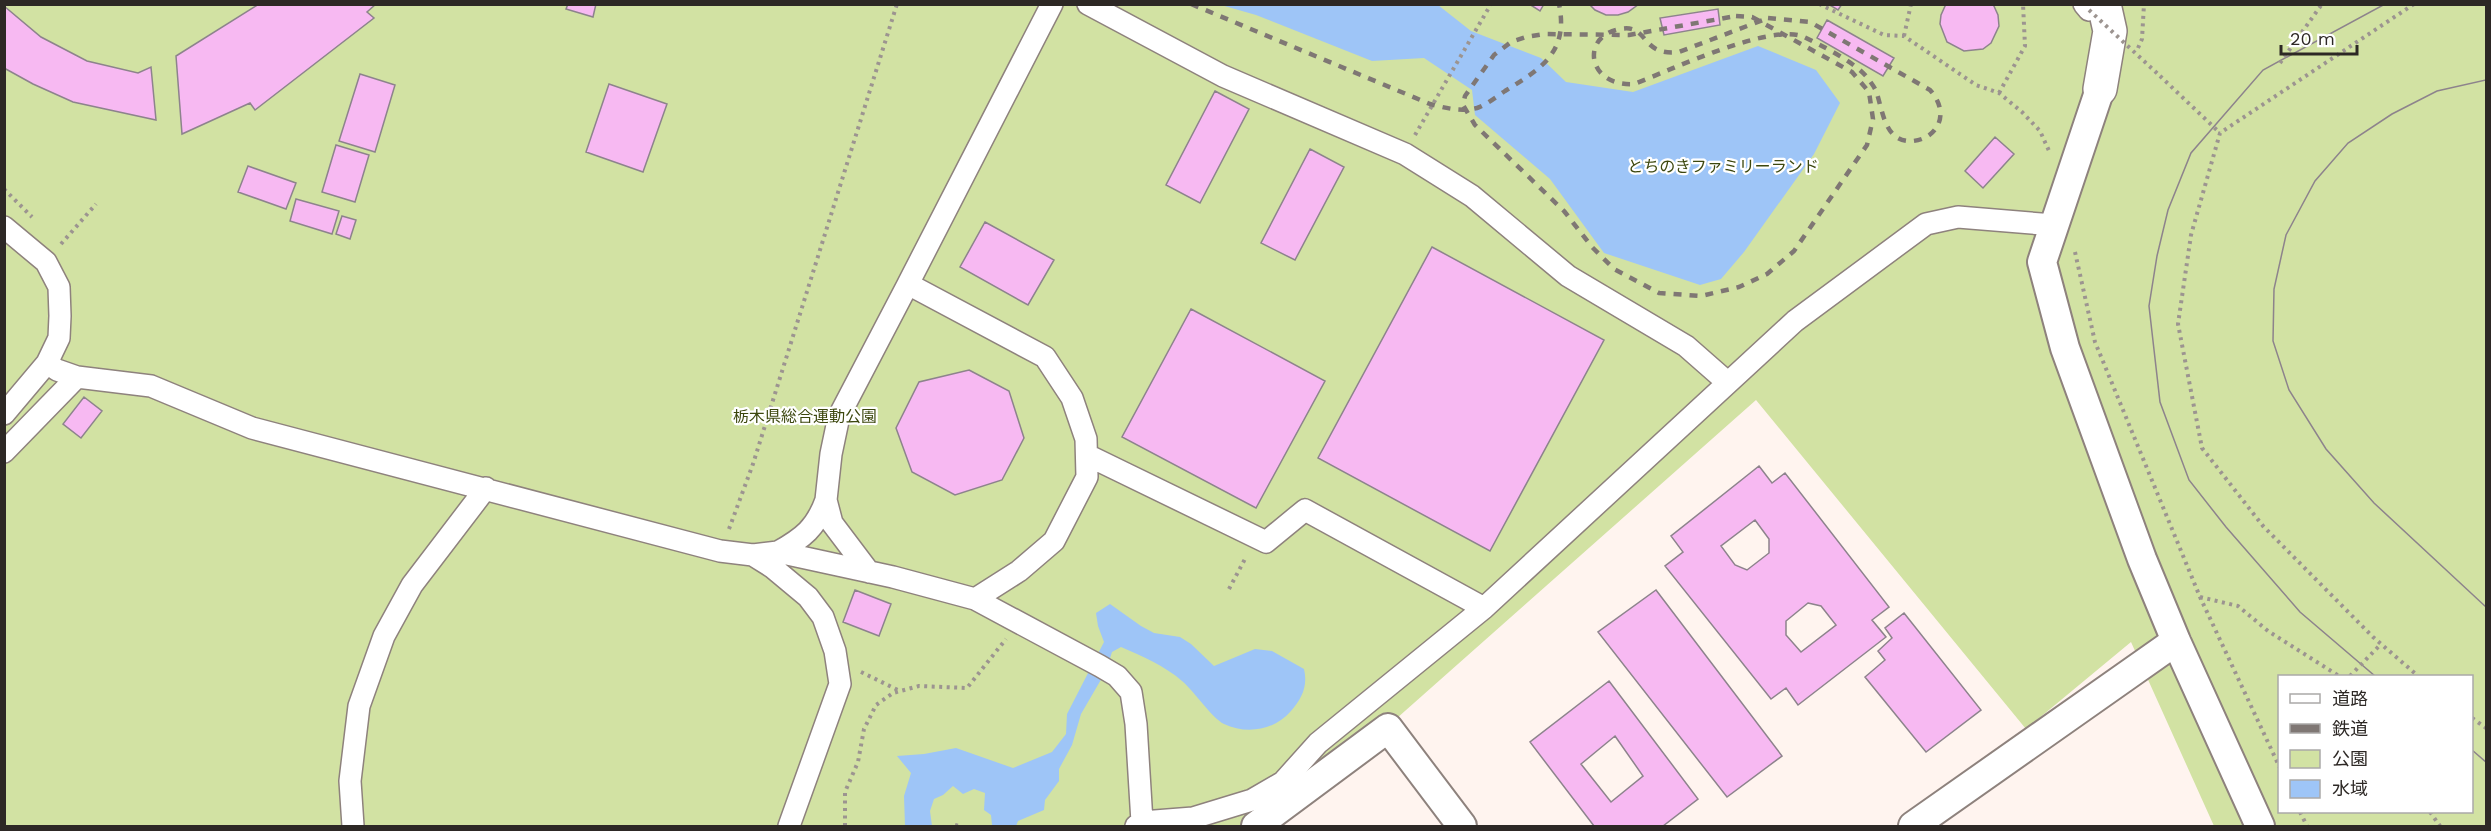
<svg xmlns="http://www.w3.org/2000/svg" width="2491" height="831" font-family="'Work Sans','Noto Sans JP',sans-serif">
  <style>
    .green { fill: #d2e2a3; fill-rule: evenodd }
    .water { fill: #9ec5f7 }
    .building { fill: #f7b9f2; stroke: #8d838c; stroke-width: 1.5; fill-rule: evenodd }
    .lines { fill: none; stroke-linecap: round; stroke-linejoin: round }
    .pedestrian-casing { stroke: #8e827d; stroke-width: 24 }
    .minor-casing { stroke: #8e827d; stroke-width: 32 }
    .tertiary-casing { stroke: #8e827d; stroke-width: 36 }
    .path { stroke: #9c9490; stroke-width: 4; stroke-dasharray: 3 4.5; stroke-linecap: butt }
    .pedestrian { stroke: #fff; stroke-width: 21 }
    .minor { stroke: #fff; stroke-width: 28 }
    .tertiary { stroke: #fff; stroke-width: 33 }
    .rail { stroke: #7f7774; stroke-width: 4.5; stroke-dasharray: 8 8; stroke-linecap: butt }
    .path-bridge { stroke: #9c9490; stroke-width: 4; stroke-dasharray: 3 4.5; stroke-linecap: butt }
    .labels { text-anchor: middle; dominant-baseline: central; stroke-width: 4.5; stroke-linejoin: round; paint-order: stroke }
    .park-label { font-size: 16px; fill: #3c470e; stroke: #fff }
  </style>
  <rect width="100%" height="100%" fill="#fff4ef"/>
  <path class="green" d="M4 5H2486V826H2214L2131 642 2026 729 1756 400 1379 734 1256 826H5ZM2280 676H2472V812H2280Z"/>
  <path class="water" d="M1221 5H1438L1471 31 1541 58 1566 82 1633 92 1758 46 1816 70 1840 103 1814 154 1744 252 1721 279 1700 285 1604 253 1550 179 1475 115 1472 90 1424 58 1372 61 1256 15Z
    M1110 604 1141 626 1154 633 1180 637 1191 644 1214 666 1255 649 1272 651 1304 669C1308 686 1302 698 1291 711 1275 730 1247 735 1224 724 1212 718 1194 691 1182 681 1165 666 1142 656 1121 647L1112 652 1106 671 1081 714 1072 745 1059 769V781L1045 800 1044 810 1018 821 1016 826H989L992 825 991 815 984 810 985 793 974 789 963 794 953 786 943 795 934 799 930 811 932 826H905L904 796 911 773 897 756 924 754 956 748 1013 768 1052 752 1066 734 1067 714 1104 642 1098 626 1096 613Z"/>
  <path class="building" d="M259 4H376L367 12 374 18 255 110 250 103 182 134 176 56Z
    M568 4H596L593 17 566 9Z
    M1529 4H1544L1540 11Z
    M1589 4H1639L1628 12 1618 15H1606L1595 10Z
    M1828 4H1842L1838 10Z
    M1946 4H1993L1998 15 1999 26 1991 43 1983 49 1964 51 1947 42 1940 24 1941 15Z
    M2385 4H2486V80L2437 91 2392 114 2348 143 2315 181 2286 235 2274 289 2273 341 2289 390 2326 449 2374 503 2486 607V762L2472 750V676H2375L2300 612 2226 527 2189 480 2160 402 2149 306 2157 256 2168 210 2191 153 2263 70Z
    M2385 4H2486V80L2437 91 2392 114 2348 143 2315 181 2286 235 2274 289 2273 341 2289 390 2326 449 2374 503 2486 607V762L2472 750V676H2375L2300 612 2226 527 2189 480 2160 402 2149 306 2157 256 2168 210 2191 153 2263 70Z
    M4 6 41 37 87 61 138 73 151 67 156 120 73 102 33 84 4 68Z
    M1718 9 1720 25 1664 35 1660 18Z
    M1827 20 1894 58 1883 76 1817 38Z
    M360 74 395 85 375 152 339 141Z
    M609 84 667 104 643 172 586 152Z
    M1215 91 1249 109 1200 203 1166 185Z
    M1995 137 2014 154 1983 188 1965 171Z
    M336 145 369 155 355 202 322 192Z
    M1310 149 1344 167 1295 260 1261 243Z
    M248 166 296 183 286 209 238 192Z
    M296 199 339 211 332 234 290 221Z
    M342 216 356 220 350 239 336 234Z
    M985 222 1054 260 1028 305 960 267Z
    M1432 247 1604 340 1490 551 1318 458Z
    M1191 309 1325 381 1256 508 1122 437Z
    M969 370 1009 391 1024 438 1002 480 955 495 912 472 896 428 919 382Z
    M84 397 102 411 81 438 63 424Z
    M1759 466 1772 483 1785 473 1889 607 1872 620 1886 637 1798 705 1786 688 1771 699 1665 566 1683 552 1671 536ZM1755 520 1769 539V553L1747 570 1735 565 1721 546ZM1808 603 1821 606 1836 625 1801 652 1786 635V621Z
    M855 590 891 604 879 636 843 622Z
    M1656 590 1782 756 1727 797 1598 632Z
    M1904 613 1981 710 1926 752 1865 677 1885 660 1878 651 1892 638 1885 628Z
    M1609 681 1698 799 1663 826H1594L1530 742ZM1615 736 1643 776 1611 802 1581 764Z"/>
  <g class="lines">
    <defs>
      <path id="pedestrian" d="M1088 4 1223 76 1405 154 1472 196 1568 276 1686 346 1727 382
        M2084 4 2089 10
        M4 227 46 262 59 287 60 316 59 338 47 363 4 414
        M47 363 57 370 77 377 151 386 252 428 720 551 753 555 778 552 893 577 975 599 1100 666 1117 676 1131 692 1136 724 1142 822
        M4 452 77 377
        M1087 455 1266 542 1305 510 1484 608
        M778 552C803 538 816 528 826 500
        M753 555 772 567 808 597 823 617 835 651 840 684 789 826
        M869 572 832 523 826 500 831 454 839 416 908 284
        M975 599 1019 571 1054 541 1087 477 1086 439 1072 398 1045 357 908 284 1052 4
        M353 826 350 781 359 706 384 636 412 585 486 488
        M1136 826 1142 822 1193 818 1252 800 1283 782 1318 743 1484 608 1795 321 1926 224 1958 217 2054 225"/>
      <path id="minor" d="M2100 89 2042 262 2065 348 2142 559 2176 641 2260 826
        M1256 826 1388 728 1462 826
        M1913 826 2176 641"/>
      <path id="tertiary" d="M2100 89 2110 31 2104 4"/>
    </defs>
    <use href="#pedestrian" class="pedestrian-casing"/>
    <use href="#minor" class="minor-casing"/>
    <use href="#tertiary" class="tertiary-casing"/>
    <path class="path" d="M1819 4 1884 35 1904 36 1976 85 1999 93 2022 112 2040 131 2050 153
      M2414 4 2220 133 2191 235 2178 324 2202 448 2263 526 2373 637 2418 676
      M1904 36 1911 4
      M2138 48 2142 39 2144 4
      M2280 63 2322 4
      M2160 76 2220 133
      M1999 93 2025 46 2023 4
      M1415 135 1491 4
      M4 189 32 217
      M61 244 96 204
      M2075 252 2095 342 2200 597 2280 768
      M729 529 753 464 897 4
      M1229 589 1246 557
      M2200 597 2238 606 2268 631 2339 676
      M861 672 900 691
      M2350 676 2381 644
      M2472 718 2486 728
      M2300 812 2307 826
      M2430 812 2440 826
      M955 825 959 826
      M845 826V792L858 762 864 729 876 705 893 693 919 686 967 688 1006 639"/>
    <use href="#pedestrian" class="pedestrian"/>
    <use href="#minor" class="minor"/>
    <use href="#tertiary" class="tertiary"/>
    <path class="rail" d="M1191 4 1430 104C1445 108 1461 112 1477 108 1486 105 1496 97 1505 91 1541 69 1569 52 1559 4
      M1736 16 1752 17 1852 72 1869 92 1873 119 1867 145 1794 251 1767 274 1739 287 1701 296 1659 293 1614 269 1592 247 1564 211 1475 125 1463 105 1465 96 1494 55 1511 42 1526 37 1544 34 1629 35Z
      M1768 18 1810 22 1930 90C1939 100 1945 115 1936 128 1931 136 1922 140 1913 141 1884 143 1883 110 1876 91 1874 86 1869 80 1866 76 1854 62 1821 45 1804 37 1771 22 1669 71 1634 84 1587 87 1580 36 1620 29 1649 23 1640 57 1679 52Z"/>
    <path class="path-bridge" d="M2089 10 2160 76"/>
  </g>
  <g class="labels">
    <g class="park-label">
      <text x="1723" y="166">とちのきファミリーランド</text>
      <text x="805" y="416">栃木県総合運動公園</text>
    </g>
  </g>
  <rect width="2491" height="831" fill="none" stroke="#2d2825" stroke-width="12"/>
  <rect x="2278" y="675" width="195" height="138" fill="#ffffff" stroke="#aba9a8" stroke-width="1.5"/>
  <rect x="2290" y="694" width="30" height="9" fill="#ffffff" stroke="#aba9a8" stroke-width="1.5"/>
  <text x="2332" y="705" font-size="18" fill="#2d2825">道路</text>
  <rect x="2290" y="724" width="30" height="9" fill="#7f7774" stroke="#aba9a8" stroke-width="1.5"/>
  <text x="2332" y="735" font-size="18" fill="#2d2825">鉄道</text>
  <rect x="2290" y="750" width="30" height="18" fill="#d2e2a3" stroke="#aba9a8" stroke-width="1.5"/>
  <text x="2332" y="765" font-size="18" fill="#2d2825">公園</text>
  <rect x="2290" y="780" width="30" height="18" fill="#9ec5f7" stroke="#aba9a8" stroke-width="1.5"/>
  <text x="2332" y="795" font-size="18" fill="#2d2825">水域</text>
  <path d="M2281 45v9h76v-9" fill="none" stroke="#2d2825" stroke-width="3"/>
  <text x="2290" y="45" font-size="18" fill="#2d2825" stroke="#ffffff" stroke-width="4.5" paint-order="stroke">20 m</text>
</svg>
